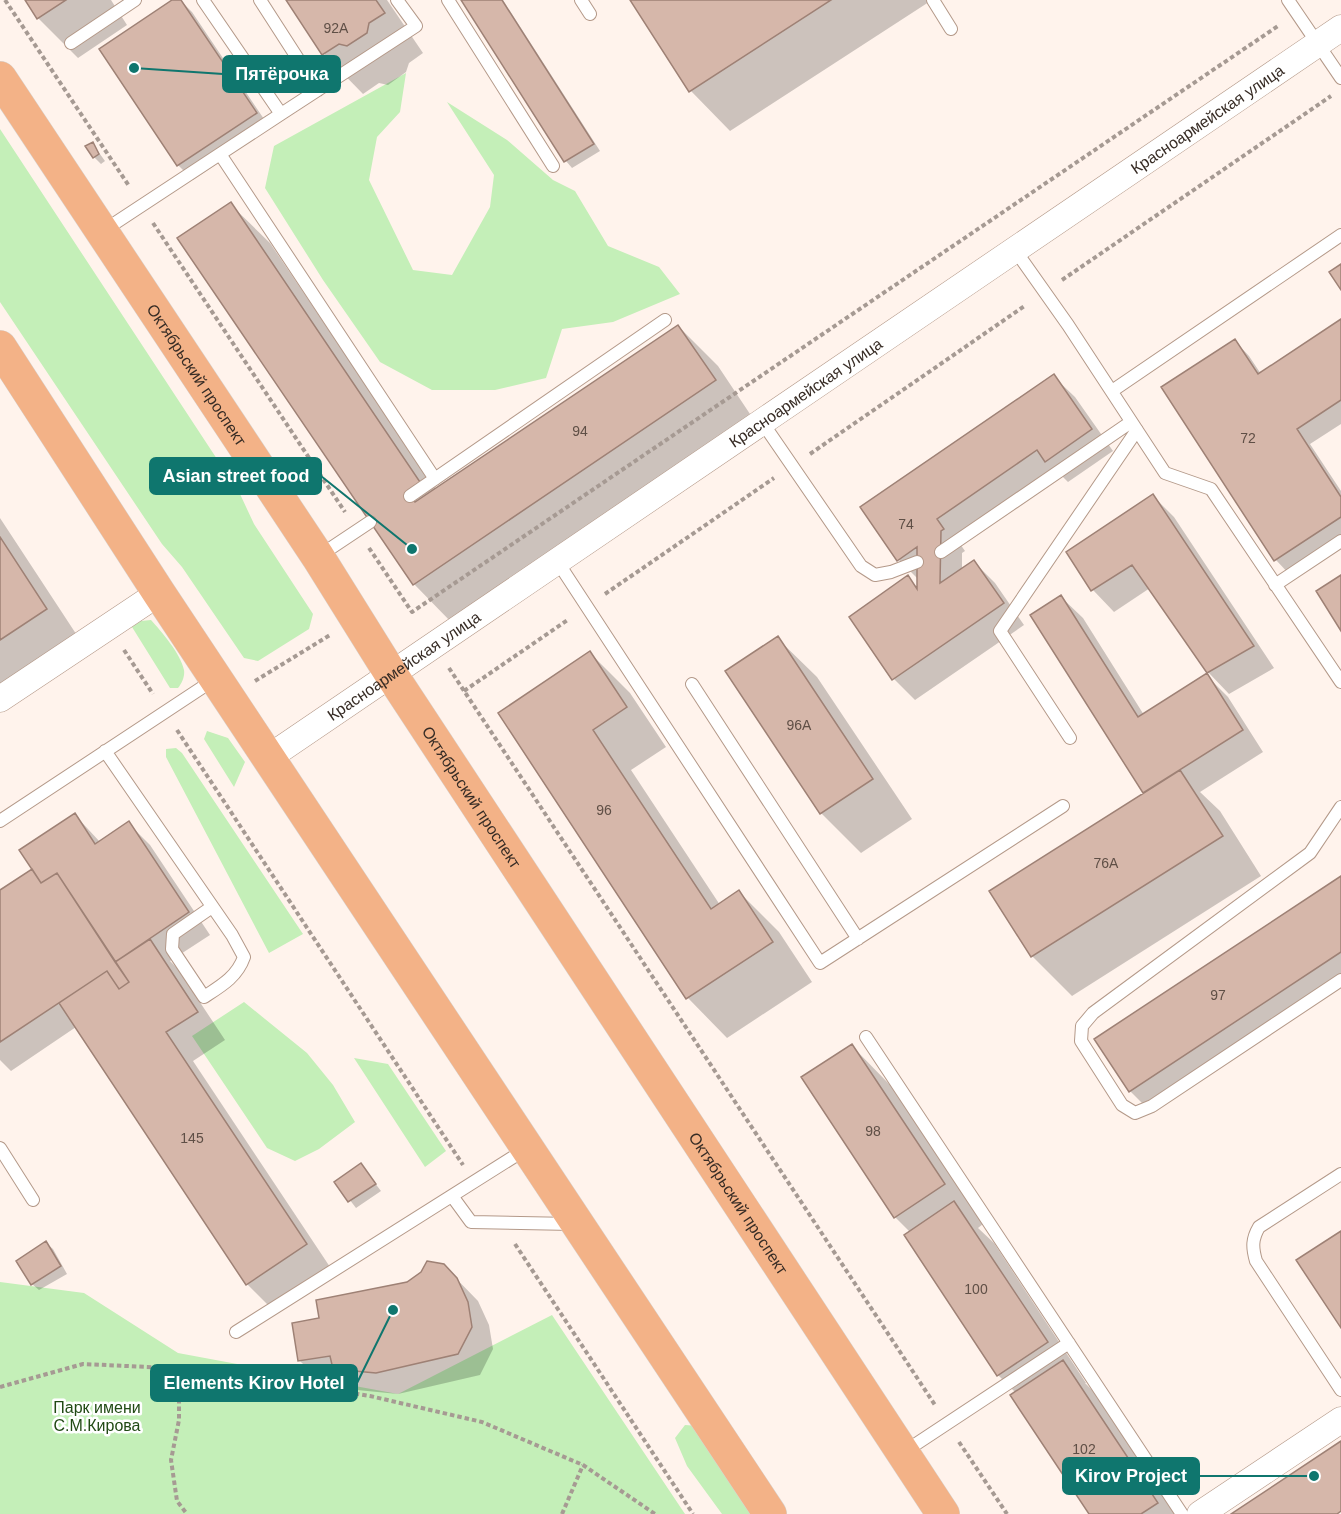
<svg xmlns="http://www.w3.org/2000/svg" width="1341" height="1514" font-family="Helvetica,sans-serif">
  <style>
    .green { fill: #c4efb8 }
    .shadow { fill: #0003 }
    .building { fill: #d6b7aa; stroke: #9e8175; stroke-width: 1.5 }
    .lines { fill: none; stroke-linecap: round; stroke-linejoin: round }
    .lane-casing { stroke: #b49989; stroke-width: 14 }
    .street-casing { stroke: #b49989; stroke-width: 27 }
    .primary-casing { stroke: #d7d5d3; stroke-width: 34 }
    .path { stroke: #a69a93; stroke-width: 4; stroke-dasharray: 4.5 3; stroke-linecap: butt }
    .lane { stroke: #fff; stroke-width: 12 }
    .street { stroke: #fff; stroke-width: 26 }
    .primary { stroke: #f3b287; stroke-width: 33 }
    .labels { text-anchor: middle; dominant-baseline: central; stroke-width: 5; stroke-linejoin: round; paint-order: stroke }
    .number-label { font-size: 14px; fill: #5f4f46 }
    .street-label { font-size: 16px; fill: #372c25; stroke: #fff }
    .park-label { font-size: 16px; fill: #214a14; stroke: #fff }
    .leader { fill: none; stroke: #0f766e; stroke-width: 2 }
    .callout-dot { fill: #0f766e; stroke: #fff; stroke-width: 2 }
    .callout { fill: #0f766e; stroke: #0f766e; stroke-width: 2 }
    .callout-label { font-size: 18px; text-anchor: middle; font-weight: bold; fill: #fff }
  </style>
  <rect width="100%" height="100%" fill="#fff3ec"/>
  <path class="green" d="M406 73 400 112 377 137 369 180 413 270 452 275 490 207 494 175 447 102 507 140 553 180 575 191 608 246 659 267 680 294 613 322 562 329 546 378 495 390H432L380 362 323 280 265 188 274 146Z
    M0 129 240 494 254 524 313 614 309 629 258 661 244 658 182 567 162 544 0 302Z
    M151 620C161 631 181 654 184 670 185 676 182 683 178 688H170L132 627 141 621Z
    M207 731 228 738 245 762 234 787 204 739Z
    M176 748 182 753 303 934 269 953 166 757V749Z
    M244 1002 307 1053 333 1085 355 1122 319 1149 295 1161 267 1148 192 1036Z
    M354 1058 388 1064 446 1151 425 1167Z
    M0 1282 84 1293 178 1353 398 1394 552 1315 685 1514H0Z
    M685 1425 699 1426 755 1514H722L687 1466 675 1438Z"/>
  <path class="shadow" d="M26 0H111L127 25 78 58 38 18Z
    M174 0H180L192 12 270 128 193 180 178 165 101 49Z
    M288 0H387L423 53 409 63 406 72 388 85 379 83 363 94 324 54Z
    M463 0H503L600 151 572 168 566 161Z
    M632 0H932L730 131 691 91Z
    M92 143 105 161 101 164 94 157Z
    M230 204 270 243 436 489 678 326 718 366 754 420 453 624 414 584Z
    M1341 321V424L1310 444 1341 491V541L1290 575 1276 560 1163 388 1235 341 1249 356 1261 374Z
    M1053 376 1075 397 1113 451 1068 482 1058 472 958 541 965 551 962 553V570L974 562 995 583 1024 625 915 700 894 679 907 577 919 589V580L899 560 862 507Z
    M1153 496 1174 517 1274 668 1229 694 1208 672 1150 588 1114 612 1093 590 1068 552Z
    M0 518 86 649 0 705Z
    M1061 597 1083 618 1144 715 1206 675 1228 697 1263 752 1200 792 1220 811 1261 876 1072 996 1032 956 991 891 1145 793Z
    M777 638 817 677 912 819 861 853 821 813Z
    M590 653 630 693 666 747 631 770 720 905 739 892 779 932 812 982 727 1038 688 998 500 713Z
    M75 815 100 842 128 823 150 845 210 935 170 961 178 969 225 1040 193 1061 334 1273 275 1312 247 1284 76 1027 11 1071 0 1060V891L34 869Z
    M1341 878V987L1152 1113 1130 1091Z
    M852 1046 891 1086 983 1224 978 1228 994 1243 1086 1383H1085L1103 1401 1177 1514H1091L1016 1393 998 1375 910 1232 895 1217Z
    M361 1165 381 1191 356 1208 336 1182Z
    M46 1243 53 1249 67 1274 39 1290 32 1284Z
    M443 1265 478 1301 489 1325 493 1349 480 1375 398 1394 357 1390 345 1378 321 1382 299 1360 321 1319 408 1284Z"/>
  <path class="building" d="M25 0H66L37 19Z
    M172 0H181L257 113 177 166 99 49Z
    M286 0H376L385 13 369 23 367 33 347 46 339 44 322 55Z
    M461 0H502L594 144 564 162Z
    M630 0H831L689 92Z
    M93 142 99 154 93 158 85 146Z
    M231 202 420 482 407 491 415 502 678 325 716 380 413 585 177 238Z
    M1341 264V290L1329 272Z
    M1341 319V400L1297 429 1341 497V517L1274 561 1161 387 1235 339 1258 374Z
    M1054 374 1092 429 1045 462 1037 450 937 519 944 529 941 531 940 583 974 560 1004 603 892 680 849 617 908 575 917 589V547L897 561 860 507Z
    M1153 494 1254 646 1207 673 1132 565 1091 591 1066 552Z
    M0 537 47 609 0 640Z
    M1341 575V631L1316 591Z
    M1061 595 1138 717 1207 673 1243 730 1143 793 1030 615Z
    M778 636 873 779 820 814 725 671Z
    M590 651 627 707 593 730 711 909 739 890 773 942 686 999 498 713Z
    M1180 770 1223 836 1031 957 989 891Z
    M75 813 95 844 129 821 189 912 115 962 57 873 41 883 19 850Z
    M32 869 41 883 57 873 129 982 119 989 107 971 0 1042V890Z
    M1341 876V952L1129 1092 1094 1039Z
    M150 939 198 1012 166 1032 307 1244 246 1285 59 1003 107 971 119 989 129 982 115 962Z
    M852 1044 945 1184 894 1218 801 1077Z
    M361 1163 376 1184 348 1202 334 1182Z
    M954 1201 1048 1342 997 1376 904 1235Z
    M1341 1231V1328L1296 1260Z
    M46 1241 61 1266 31 1285 16 1261Z
    M427 1261 444 1264 457 1278 468 1302 472 1327 458 1354 376 1373 333 1369 330 1356 298 1361 292 1323 319 1318 316 1300 407 1282 421 1272Z
    M1063 1360 1158 1503 1141 1514H1089L1010 1395Z
    M1341 1441V1511L1337 1514H1231Z"/>
  <g class="lines">
    <defs>
      <path id="lane" d="M203 0 281 114 220 154
        M260 0 318 90
        M448 0 553 166
        M581 0 590 14
        M933 0 951 29
        M1288 0 1341 78
        M71 43 135 0
        M281 114 416 26 397 0
        M103 231 220 154 435 479
        M1015 250 1068 325 1165 473 1211 489 1341 682
        M1112 391 1341 235
        M762 422 861 566 875 575 891 572 917 562
        M410 496 665 320
        M941 552 1131 422
        M319 556 370 522
        M557 561 820 963 1063 806
        M1275 585 1341 541
        M692 684 858 939
        M1070 738 1000 631 1137 430
        M105 751 232 935 244 957C237 977 221 986 204 997L172 949 173 934 212 907
        M1341 807 1310 853 1093 1013 1082 1026 1081 1041 1122 1105 1135 1113 1152 1106 1341 980
        M0 821 215 679
        M866 1037 1182 1514
        M0 1148 33 1200
        M1341 1174 1259 1227C1252 1239 1252 1247 1256 1261L1341 1390
        M452 1196 471 1222 572 1224
        M236 1332 526 1149
        M904 1452 1069 1343"/>
      <g id="street">
        <path d="M0 699 159 593"/>
        <path id="s1" d="M268 758 1341 28"/>
        <path d="M1200 1514 1341 1420"/>
      </g>
      <g id="primary">
        <path id="s2" d="M0 78 318 557 391 674 943 1514"/>
        <path d="M0 347 159 593 770 1514"/>
      </g>
    </defs>
    <use href="#lane" class="lane-casing"/>
    <use href="#street" class="street-casing"/>
    <use href="#primary" class="primary-casing"/>
    <path class="path" d="M5 0 129 186
      M153 223 345 512
      M1062 280 1331 96
      M810 454 1026 305
      M369 548 412 612 1278 26
      M605 594 774 478
      M124 650 153 694
      M449 668 935 1405
      M255 681 330 635
      M464 691 569 619
      M177 730 463 1165
      M515 1244 693 1514
      M179 1369V1420L171 1460 177 1501 187 1514
      M0 1387 83 1364 213 1370 370 1396 482 1422 583 1465 655 1514
      M959 1442 1007 1514
      M562 1514 583 1465"/>
    <use href="#lane" class="lane"/>
    <use href="#street" class="street"/>
    <use href="#primary" class="primary"/>
  </g>
  <g class="labels">
    <g class="number-label">
      <text x="336" y="28">92А</text>
      <text x="580" y="431">94</text>
      <text x="1248" y="438">72</text>
      <text x="906" y="524">74</text>
      <text x="799" y="725">96А</text>
      <text x="604" y="810">96</text>
      <text x="1106" y="863">76А</text>
      <text x="1218" y="995">97</text>
      <text x="873" y="1131">98</text>
      <text x="192" y="1138">145</text>
      <text x="976" y="1289">100</text>
      <text x="1084" y="1449">102</text>
    </g>
    <g class="street-label">
      <text stroke="none"><textPath href="#s1" startOffset="1136">Красноармейская улица</textPath></text>
      <text stroke="none"><textPath href="#s2" startOffset="356">Октябрьский проспект</textPath></text>
      <text stroke="none"><textPath href="#s1" startOffset="650">Красноармейская улица</textPath></text>
      <text stroke="none"><textPath href="#s1" startOffset="164">Красноармейская улица</textPath></text>
      <text stroke="none"><textPath href="#s2" startOffset="860">Октябрьский проспект</textPath></text>
      <text stroke="none"><textPath href="#s2" startOffset="1346">Октябрьский проспект</textPath></text>
    </g>
    <g class="park-label">
      <text x="97" y="1407">Парк имени<tspan x="97" dy="18">С.М.Кирова</tspan></text>
    </g>
  </g>
  <path class="leader" d="M134 68L223 74M412 549L321 476M393 1310L357 1383M1314 1476L1199 1476"/>
  <g class="callout-dot">
    <circle cx="134" cy="68" r="6"/>
    <circle cx="412" cy="549" r="6"/>
    <circle cx="393" cy="1310" r="6"/>
    <circle cx="1314" cy="1476" r="6"/>
  </g>
  <g class="callout">
    <rect x="223" y="56" width="117" height="36" rx="6"/>
    <rect x="150" y="458" width="171" height="36" rx="6"/>
    <rect x="151" y="1365" width="206" height="36" rx="6"/>
    <rect x="1063" y="1458" width="136" height="36" rx="6"/>
  </g>
  <g class="callout-label">
    <text x="282" y="80">Пятёрочка</text>
    <text x="236" y="482">Asian street food</text>
    <text x="254" y="1389">Elements Kirov Hotel</text>
    <text x="1131" y="1482">Kirov Project</text>
  </g>
</svg>
